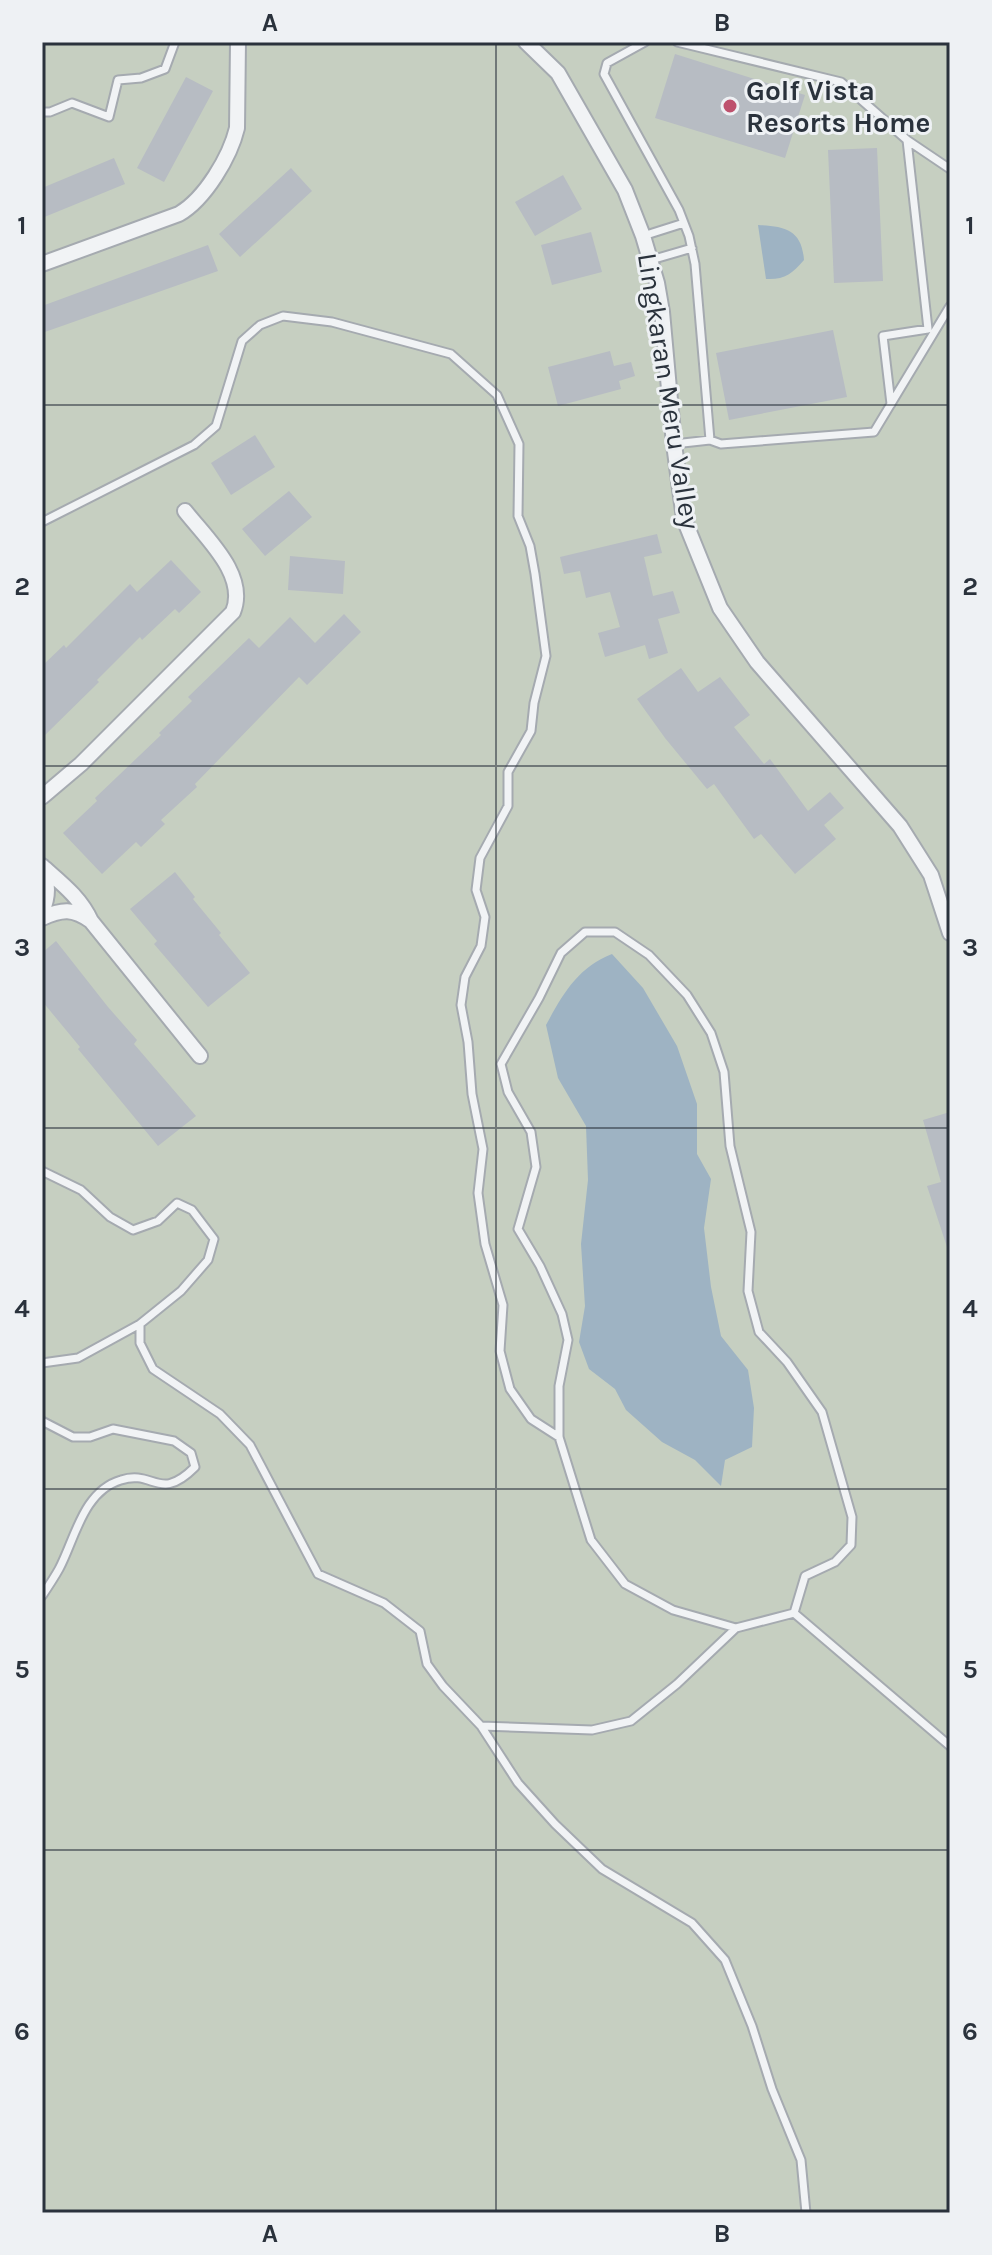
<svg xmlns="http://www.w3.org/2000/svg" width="992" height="2255" font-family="Karla,sans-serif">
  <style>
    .green { fill: #c6cfc1 }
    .water { fill: #9eb3c3 }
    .building { fill: #b7bcc3 }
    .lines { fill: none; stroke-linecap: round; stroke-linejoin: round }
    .service-casing { stroke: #a5aab0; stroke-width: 11 }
    .minor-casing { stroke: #a5aab0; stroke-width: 18 }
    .service { stroke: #f1f3f5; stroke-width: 7 }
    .minor { stroke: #f1f3f5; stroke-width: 14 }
    .grid { fill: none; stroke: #2a323c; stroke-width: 2; stroke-opacity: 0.55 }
    .poi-dot { fill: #be516d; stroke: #eef1f4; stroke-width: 3 }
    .labels { text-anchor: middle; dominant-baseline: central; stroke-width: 6; stroke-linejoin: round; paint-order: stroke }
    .poi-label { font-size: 28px; font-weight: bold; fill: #2a323c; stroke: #eef1f4; text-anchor: start }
    .street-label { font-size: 28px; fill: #2a323c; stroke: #eef1f4 }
    .neatline { fill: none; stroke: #2a323c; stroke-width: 3 }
    .grid-label { font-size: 26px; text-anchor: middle; font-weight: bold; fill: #2a323c }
  </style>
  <rect width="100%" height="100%" fill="#dfe3e6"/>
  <path class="green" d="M42 42H950V2213H42Z"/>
  <path class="water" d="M758 225C785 226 802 230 804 260 792 274 784 280 766 279Z
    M612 954 643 988 677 1046 697 1104V1154L711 1179 704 1228 711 1287 721 1336 748 1370 754 1408 752 1447 725 1460 721 1486 695 1460 662 1442 626 1410 615 1389 589 1369 579 1342 585 1306 581 1244 588 1180 586 1126 558 1078 546 1025C563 994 577 968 612 954Z"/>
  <path class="building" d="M675 54 805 95 785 158 655 118Z
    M186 77 213 91 164 182 137 168Z
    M877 148 883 281 834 283 828 150Z
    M114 158 125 184 42 218V188Z
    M291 168 312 191 240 257 219 234Z
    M563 175 582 209 535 236 515 202Z
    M591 232 602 272 552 285 541 245Z
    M208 245 218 271 42 333V306Z
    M833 330 847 397 729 420 716 353Z
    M610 351 614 366 631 362 635 376 619 381 621 389 558 406 548 367Z
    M255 435 275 467 231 495 211 463Z
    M289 491 312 517 265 556 242 529Z
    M657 534 662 553 644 557 653 596 673 591 680 613 658 619 668 653 649 659 645 645 605 657 598 633 620 627 610 592 586 598 580 571 564 574 560 557Z
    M290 556 345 561 343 594 288 590Z
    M171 560 201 592 179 613 175 609 142 640 140 637 97 680 99 682 42 738V666L64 645 66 648 130 584 137 592Z
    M344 614 361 632 307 685 299 677 195 784 197 787 161 820 165 824 141 847 136 842 102 874 63 833 97 801 95 798 161 735 159 733 192 701 188 697 249 638 259 648 290 617 315 643Z
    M681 668 698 692 720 677 750 715 734 727 764 764 770 759 808 811 830 792 844 808 824 825 836 839 795 874 761 834 754 839 714 784 707 789 665 738 637 699Z
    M175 872 195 897 193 899 221 933 219 935 250 973 208 1007 154 944 157 941 130 909Z
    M56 941 108 1007 137 1040 134 1044 196 1116 158 1146 78 1049 80 1047 42 1001V953Z
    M950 1112V1246L947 1247 927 1186 941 1182 923 1120Z"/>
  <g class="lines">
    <defs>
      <path id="service" d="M645 42 607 63 604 74 679 210 689 236 695 264 710 440
        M677 42 841 82 907 140 950 169
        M42 112H50L72 103 109 117 118 80 141 78 165 69 175 42
        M643 236 684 223
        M651 260 692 248
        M891 404 883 336 928 329 907 140
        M674 444 710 440 721 444 874 432 950 306
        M42 522 194 445 216 426 242 341 260 325 283 316 332 322 451 354 497 395 519 444 518 516 530 546 535 574 546 656 534 703 531 731 508 772V806L480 858 476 890 485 917 481 946 465 977 461 1005 468 1042 472 1094 483 1149 478 1193 485 1244 503 1305 500 1351 510 1389 531 1419 559 1437
        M42 1171 81 1190 110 1217 133 1230 158 1221 177 1203 192 1210 214 1239 208 1260 181 1291 140 1324 78 1358 42 1363
        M140 1324V1343L153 1369 220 1414 250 1445 318 1574 384 1603 420 1631 427 1664 443 1686 481 1726 518 1783 555 1824 602 1869 692 1923 725 1960 752 2026 772 2089 801 2160 806 2213
        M42 1421 73 1437H90L113 1429 174 1441 191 1453 195 1467C159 1503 154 1469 121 1480 83 1491 75 1539 59 1569 54 1578 48 1587 42 1596
        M736 1628 673 1610 625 1584 591 1540 559 1437V1386L568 1340 562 1314 540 1266 518 1229 536 1167 531 1132 508 1092 501 1064 539 998 561 953 585 932H615L649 955 687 995 711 1033 724 1072 730 1146 751 1232 748 1291 759 1332 787 1362 822 1412 852 1517 851 1545 835 1562 805 1576 794 1613
        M481 1726 592 1730 631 1721 677 1684 736 1628 794 1613 950 1746"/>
      <path id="minor" d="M526 42 558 73 625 190 643 236 657 283 662 312 674 444 684 519 720 608 757 662 900 826 931 875 950 933
        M42 264 179 214C205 199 230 157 237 128L238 42
        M42 797 81 764 233 612C248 575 206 538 185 511
        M42 866C61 883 80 897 91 921
        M42 869C49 883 48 898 42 912
        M42 918C62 909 73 908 91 921L200 1056"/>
    </defs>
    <use href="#service" class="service-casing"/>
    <use href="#minor" class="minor-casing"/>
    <use href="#service" class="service"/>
    <use href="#minor" class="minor"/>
  </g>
  <path class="grid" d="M496 42V2213M42 405H950M42 766H950M42 1128H950M42 1489H950M42 1850H950"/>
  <circle class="poi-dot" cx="730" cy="106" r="8"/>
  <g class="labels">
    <g class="poi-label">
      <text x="746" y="90">Golf Vista<tspan x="746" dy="32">Resorts Home</tspan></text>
    </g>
    <g class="street-label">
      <text transform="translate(669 391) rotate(81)">Lingkaran Meru Valley</text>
    </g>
  </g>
  <rect width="992" height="2255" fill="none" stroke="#eef1f4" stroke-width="88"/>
  <rect x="44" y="44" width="904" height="2167" class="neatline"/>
  <g class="grid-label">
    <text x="270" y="31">A</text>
    <text x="722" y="31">B</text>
    <text x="22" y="234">1</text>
    <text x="970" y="234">1</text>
    <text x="22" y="595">2</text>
    <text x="970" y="595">2</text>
    <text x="22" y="956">3</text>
    <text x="970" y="956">3</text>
    <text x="22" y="1317">4</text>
    <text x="970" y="1317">4</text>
    <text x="22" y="1678">5</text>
    <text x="970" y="1678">5</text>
    <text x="22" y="2040">6</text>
    <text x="970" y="2040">6</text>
    <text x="270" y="2242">A</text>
    <text x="722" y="2242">B</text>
  </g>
</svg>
